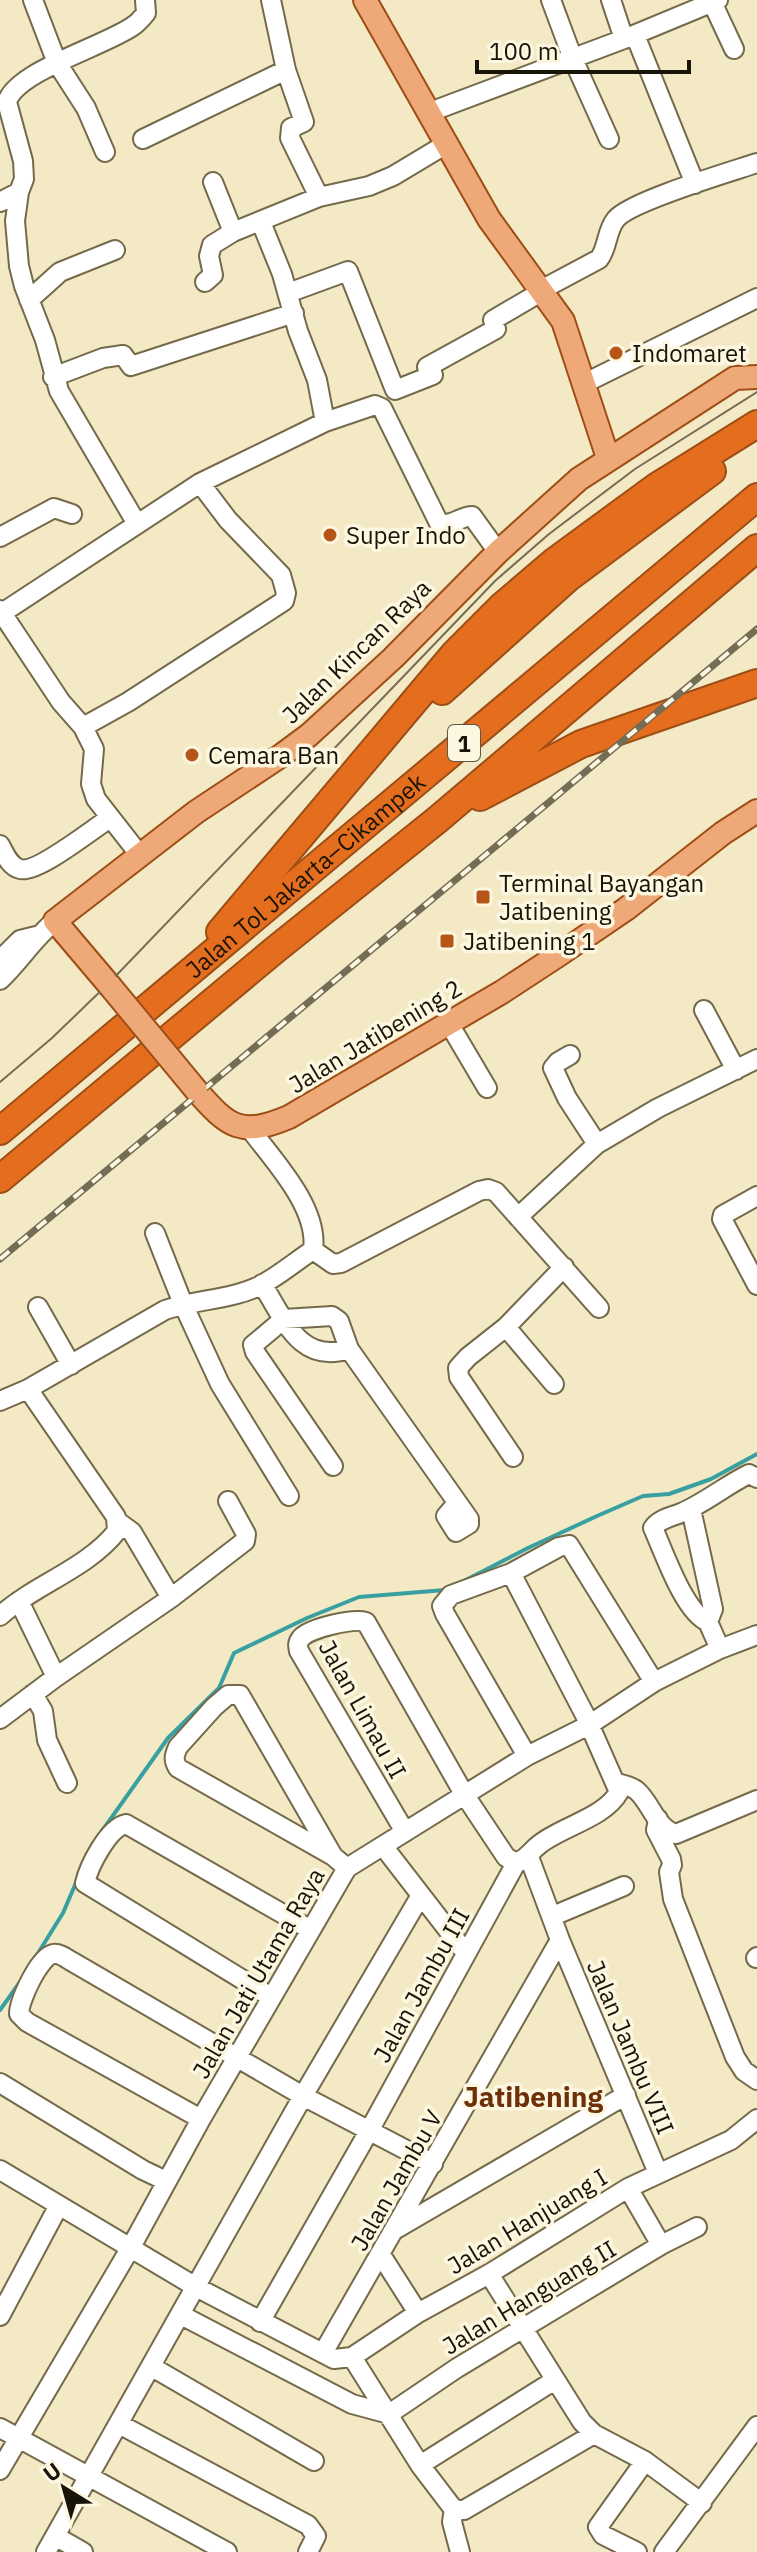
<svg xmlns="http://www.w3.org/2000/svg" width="757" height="2552" font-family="'IBM Plex Sans',sans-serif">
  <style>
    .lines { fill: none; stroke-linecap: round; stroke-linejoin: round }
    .stream { stroke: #39a0a1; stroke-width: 4 }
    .minor-casing { stroke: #746a4a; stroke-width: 22 }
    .major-casing { stroke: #9d4e16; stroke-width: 26 }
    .highway-casing { stroke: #9d4e16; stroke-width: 30 }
    .minor { stroke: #fff; stroke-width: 18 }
    .major { stroke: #efa878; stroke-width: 22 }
    .highway { stroke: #e56e1e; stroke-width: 26 }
    .tram { stroke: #746d56; stroke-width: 2 }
    .rail-casing { stroke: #746d56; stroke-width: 7 }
    .rail { stroke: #fdf7e1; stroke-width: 4; stroke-dasharray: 12; stroke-linecap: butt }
    .major-bridge-casing { stroke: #9d4e16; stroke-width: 26; stroke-linecap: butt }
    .major-bridge { stroke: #efa878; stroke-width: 22 }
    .poi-dot { fill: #b75518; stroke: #fdf7e1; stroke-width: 3 }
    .labels { text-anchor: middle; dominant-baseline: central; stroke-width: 7; stroke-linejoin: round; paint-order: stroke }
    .shield { fill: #fdf7e1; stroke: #5d5848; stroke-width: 2 }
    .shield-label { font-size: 22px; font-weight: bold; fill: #181407 }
    .poi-label { font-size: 24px; fill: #181407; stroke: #fdf7e1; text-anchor: start }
    .street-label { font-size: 24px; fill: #181407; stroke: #fdf7e1 }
    .quarter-label { font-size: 28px; font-weight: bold; fill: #6e3009; stroke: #fdf7e1 }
  </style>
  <rect width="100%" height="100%" fill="#f4e9c5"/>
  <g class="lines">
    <path class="stream" d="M460 1583 528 1548 597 1516 643 1496 669 1494 711 1479 757 1454
      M102 1831 168 1738 219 1688 234 1653 307 1618 359 1597 445 1590
      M35 1958 63 1913 78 1878
      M0 2010 20 1982"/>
    <defs>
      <path id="minor" d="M33 0 57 63 86 108 105 152
        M271 0 286 70 304 122 291 128 290 138 319 197 369 186 393 176 448 143
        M551 0 573 59 609 139
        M611 0 624 39
        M712 2 734 49
        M635 35 695 184
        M430 112 624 39 718 0
        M143 139 286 70
        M213 182 233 232 319 197
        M0 202 19 192
        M261 222 282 274 298 331 317 380 325 422
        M205 282 213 275 209 256 212 245 233 232
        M541 290 599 259C608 248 606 231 616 219 631 201 730 172 757 163
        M288 293 348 271 395 390 433 375 427 367 496 329 493 320 534 296
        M29 300 60 272 115 250
        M53 377 103 358 123 355 131 366 294 313
        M583 384 757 298
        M137 524 59 391 45 340 24 286 19 266 15 221 19 192 24 179 23 161 7 102C16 71 105 46 133 26 138 23 142 18 146 13L145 0
        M0 537 54 508 72 514
        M0 610 61 702 83 727 94 749 91 784 96 799 139 854
        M2 613 200 483 325 422 375 405 382 408 439 523C451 528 460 516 472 516L498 552
        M83 727 128 702 284 601 286 593 281 575 228 520 200 483
        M0 845C5 854 9 866 20 869 37 874 94 828 110 818
        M0 960 20 940 36 936
        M0 980C20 961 34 938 55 921
        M704 1010 736 1070
        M448 1022 487 1088
        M570 1055 558 1062 553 1068 567 1098 597 1144
        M250 1129C274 1161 319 1208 313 1250
        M757 1196 723 1215 722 1219 757 1285
        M518 1217 597 1144 658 1108 757 1059
        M155 1233 183 1304 220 1384 289 1496
        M313 1250 333 1264 341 1263 479 1191 488 1189 496 1192 599 1308
        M262 1284C284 1318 299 1365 349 1349L469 1519V1524L456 1532 446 1516 457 1503
        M38 1307 71 1365
        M506 1327 554 1384
        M0 1401 28 1389 165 1310C196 1299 232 1300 261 1285 280 1275 296 1261 313 1250
        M513 1457 459 1377 458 1368 468 1357 506 1327 564 1267
        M333 1466 255 1352 253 1345 284 1319 332 1316 339 1321 349 1349
        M691 1509 713 1609 708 1622 720 1649
        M117 1521 132 1532 171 1598
        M511 1573 586 1717 619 1792C604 1818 563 1826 540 1844 529 1852 530 1857 516 1863
        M0 1616C35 1584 87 1569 117 1531L116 1517 28 1389
        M708 1622C684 1612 664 1552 653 1528 659 1519 671 1517 681 1513 705 1503 726 1485 749 1474L757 1478
        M56 1677 171 1598 245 1541 246 1534 228 1501
        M33 1694 43 1711 47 1740 67 1783
        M0 1719 56 1677 19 1601
        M527 1756 445 1614 442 1606 451 1595 511 1573 559 1547 569 1545 654 1682
        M617 1783C623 1785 631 1786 636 1790 651 1802 656 1829 676 1834L757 1800
        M658 1819 656 1830 671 1859 672 1865 669 1872 673 1899 735 2057 744 2071 757 2080
        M405 1832 299 1651C298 1646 297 1643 301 1638 310 1628 353 1618 366 1622L464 1794 506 1857 516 1863
        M383 1846 465 1952
        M333 1856 240 1695H228L214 1707 178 1747C174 1756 173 1760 178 1768L333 1856 347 1868
        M529 1857 560 1940 658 2173
        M553 1916 624 1886
        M756 1958 757 1957
        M271 1997 85 1883C89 1866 108 1828 126 1824L311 1930
        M0 2083 143 2170 166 2181
        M201 2119 27 2022 19 2014C19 2001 39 1957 53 1954 59 1953 66 1958 71 1961L303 2096 433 2164
        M0 2170 196 2287 334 2359 352 2357 418 2313 489 2274 628 2188 731 2140 757 2119
        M628 2188 661 2245
        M396 2229 626 2095
        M381 2255 418 2313
        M489 2274 582 2422 594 2434 645 2461 702 2503
        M181 2315 352 2404 389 2414 457 2368 661 2245 697 2227
        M0 2316 58 2207
        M260 2322 369 2131 516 1863
        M323 2353 560 1940
        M352 2357 420 2465 452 2507 458 2510H464L594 2434
        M152 2367 314 2461
        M119 2424 308 2525 316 2536 308 2552
        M0 2428 227 2552
        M420 2465 555 2380
        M0 2470 131 2247 201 2119 347 1868 527 1756 589 1725 654 1682 720 1649 757 1635
        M454 2508 452 2522 460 2552
        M55 2536 83 2552
        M46 2552 303 2096 421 1895
        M637 2552 603 2535 598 2527 645 2461
        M664 2552 757 2426"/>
      <path id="major" d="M365 0 489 219 563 321 608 458
        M110 986 55 921 196 812 282 755 309 735 393 658 498 552 579 479 735 378 757 377
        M196 1090C229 1128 241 1137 289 1117L502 992 560 954 626 909 723 833 757 811"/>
      <g id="highway">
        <path d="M442 691 568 578 712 471"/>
        <path d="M480 797 581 744 757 683"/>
        <path d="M220 932 455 653 501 607 555 561 656 487 757 424"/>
        <path id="s1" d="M0 1131 757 497"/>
        <path d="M0 1179 276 949 437 820 757 548"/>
      </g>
    </defs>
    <use href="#minor" class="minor-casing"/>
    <use href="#major" class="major-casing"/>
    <use href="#highway" class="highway-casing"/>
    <use href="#minor" class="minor"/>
    <use href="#major" class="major"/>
    <use href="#highway" class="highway"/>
    <path class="tram" d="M0 1082 52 1038 109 983 495 581 549 534 635 469 757 392"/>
    <defs>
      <path id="rail" d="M0 1259 757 629"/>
    </defs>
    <use href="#rail" class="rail-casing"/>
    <use href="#rail" class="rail"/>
    <defs>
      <path id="major-bridge" d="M110 986 196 1090"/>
    </defs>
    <use href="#major-bridge" class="major-bridge-casing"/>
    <use href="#major-bridge" class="major-bridge"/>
  </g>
  <g class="poi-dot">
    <circle cx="616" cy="353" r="8"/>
    <circle cx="330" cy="535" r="8"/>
    <circle cx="192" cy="755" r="8"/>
    <rect x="475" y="889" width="16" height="16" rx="4"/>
    <rect x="439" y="933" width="16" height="16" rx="4"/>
  </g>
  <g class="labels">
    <rect class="shield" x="448" y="725" width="32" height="36" rx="6"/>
    <g class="shield-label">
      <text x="464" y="743">1</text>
    </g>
    <g class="poi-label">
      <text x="632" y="353">Indomaret</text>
      <text x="346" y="535">Super Indo</text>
      <text x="208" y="755">Cemara Ban</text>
      <text x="499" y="883">Terminal Bayangan<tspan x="499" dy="28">Jatibening</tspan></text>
      <text x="463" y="941">Jatibening 1</text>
    </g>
    <g class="street-label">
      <text transform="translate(356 651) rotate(-44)">Jalan Kincan Raya</text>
      <text stroke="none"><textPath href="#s1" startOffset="398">Jalan Tol Jakarta–Cikampek</textPath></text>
      <text transform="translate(375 1036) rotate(-31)">Jalan Jatibening 2</text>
      <text transform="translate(363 1709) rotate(61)">Jalan Limau II</text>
      <text transform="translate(258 1973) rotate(-60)">Jalan Jati Utama Raya</text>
      <text transform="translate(421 1985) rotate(-61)">Jalan Jambu III</text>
      <text transform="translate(631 2047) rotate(67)">Jalan Jambu VIII</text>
      <text transform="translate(396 2180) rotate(-60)">Jalan Jambu V</text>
      <text transform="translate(527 2221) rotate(-31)">Jalan Hanjuang I</text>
      <text transform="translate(529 2297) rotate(-31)">Jalan Hanguang II</text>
    </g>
    <g class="quarter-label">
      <text x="533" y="2096">Jatibening</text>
    </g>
  </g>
  <g transform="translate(64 2488) rotate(323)" stroke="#fdf7e1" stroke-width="6" paint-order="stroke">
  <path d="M0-6L14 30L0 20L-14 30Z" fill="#181407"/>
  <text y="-12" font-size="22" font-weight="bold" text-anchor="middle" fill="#181407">U</text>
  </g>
  <path d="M477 60v12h212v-12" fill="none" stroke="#181407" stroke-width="4"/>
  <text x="489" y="60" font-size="24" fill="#181407" stroke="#fdf7e1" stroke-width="6" paint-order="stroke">100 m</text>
</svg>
